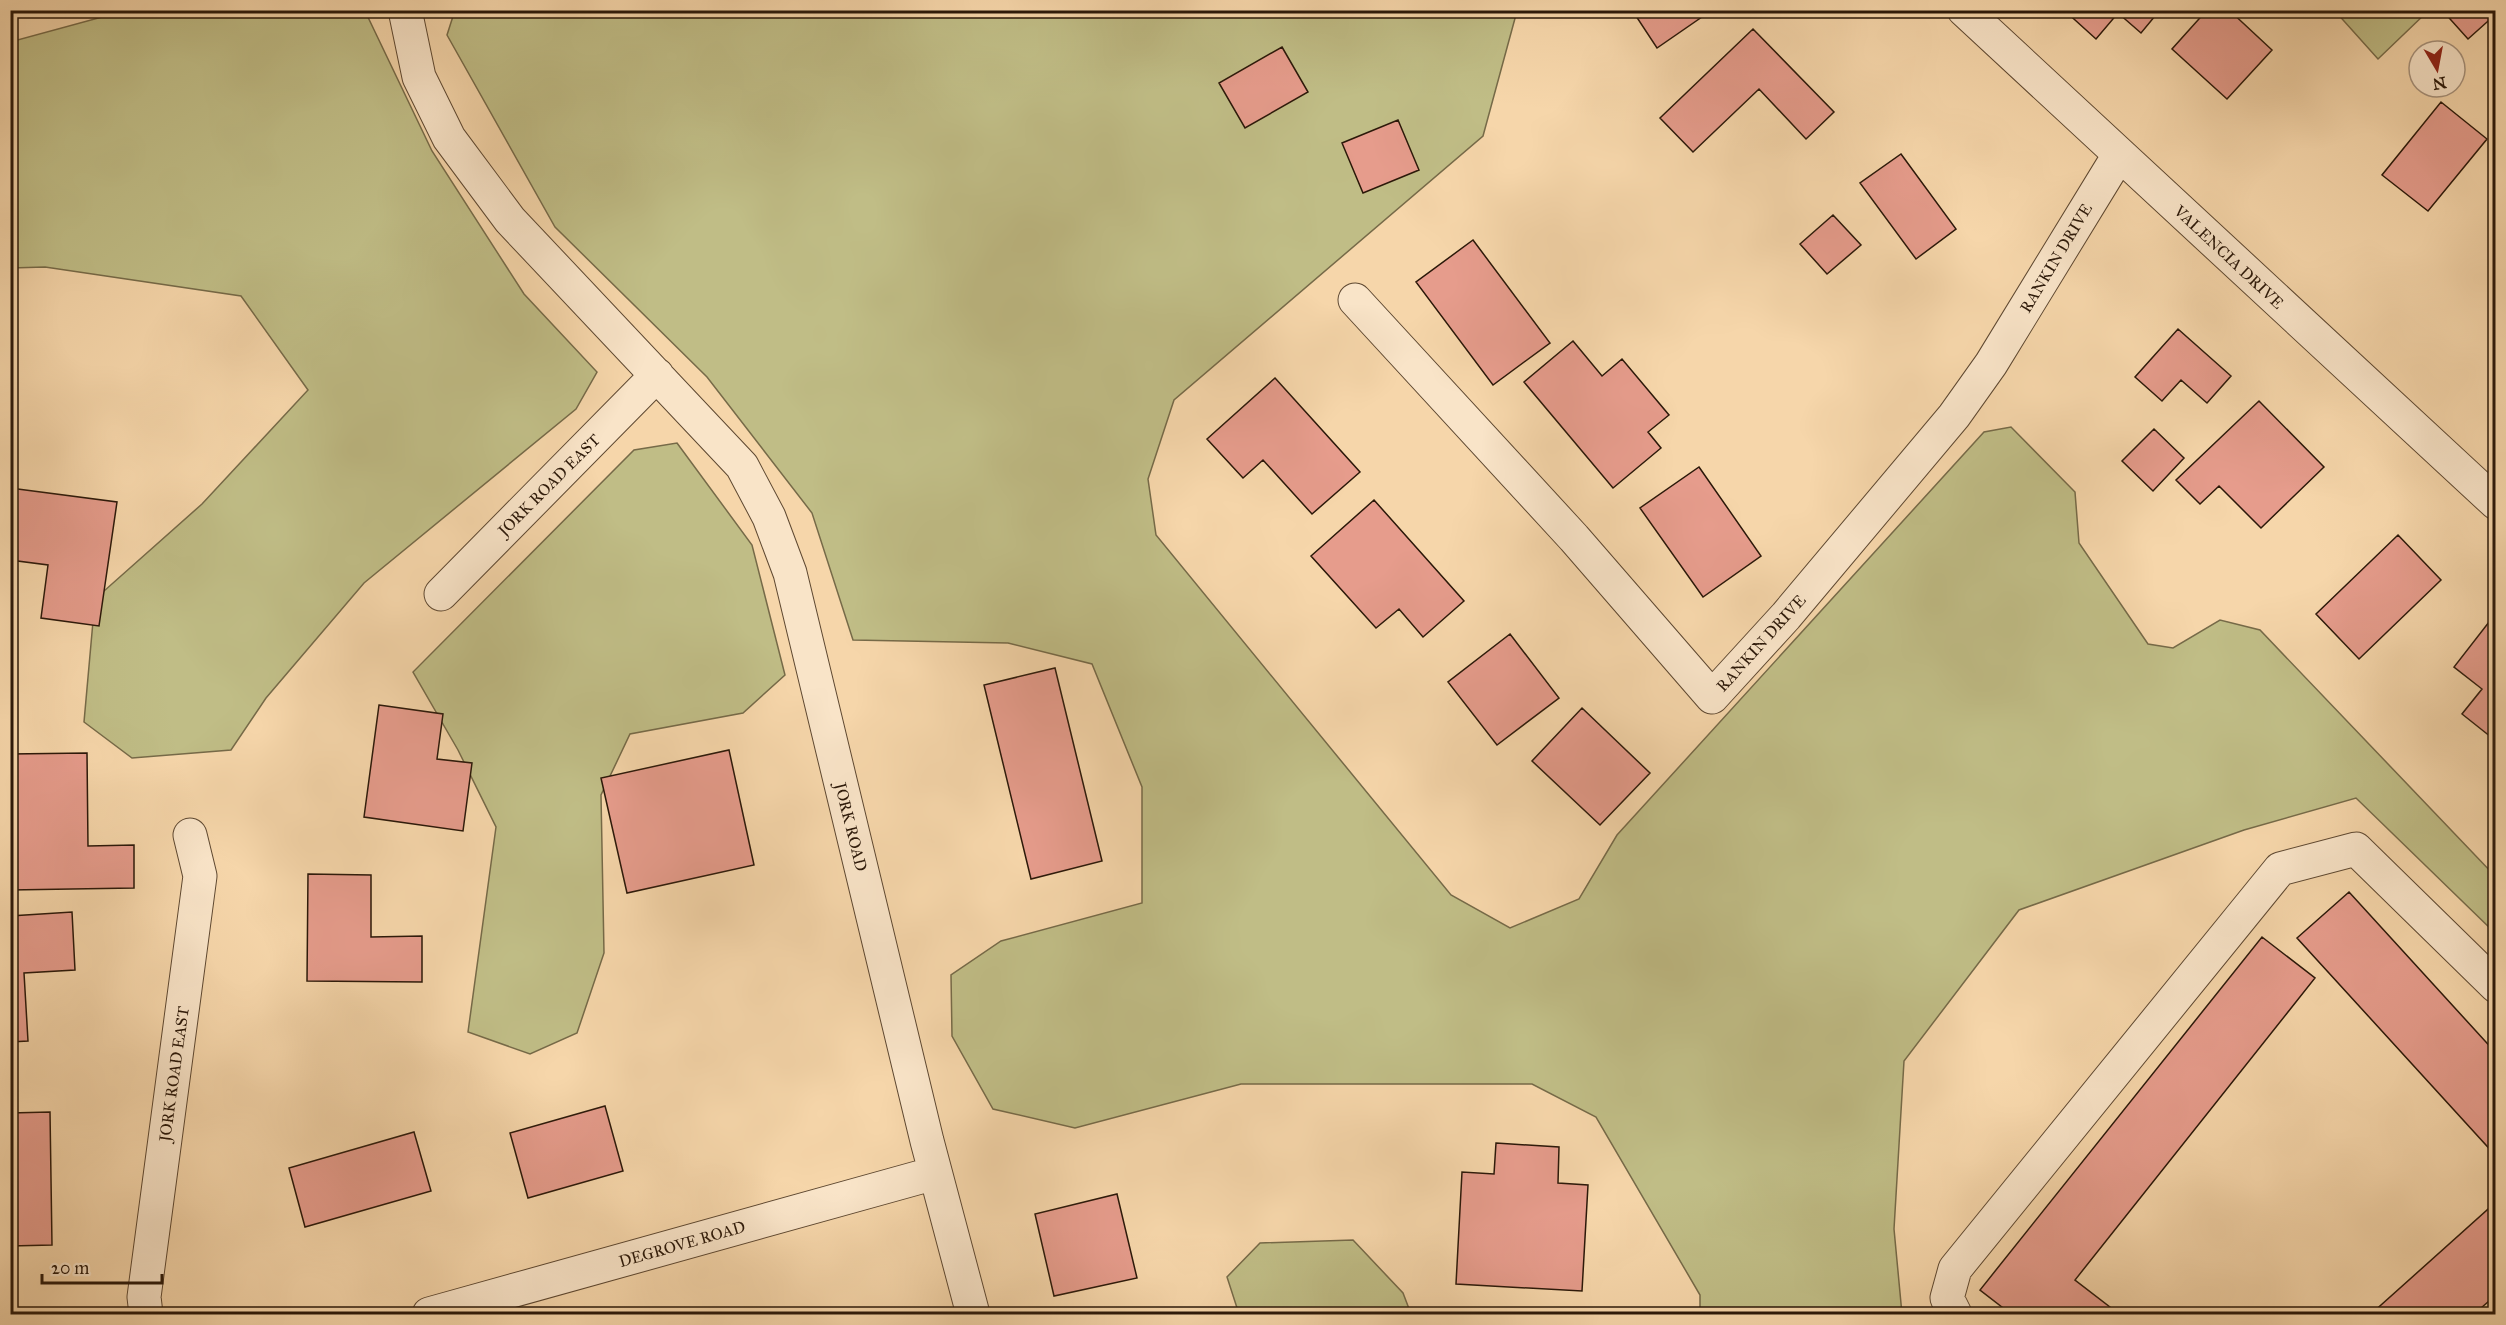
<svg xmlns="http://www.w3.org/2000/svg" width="2506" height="1325" font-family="'IM FELL Great Primer',serif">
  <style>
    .green { fill: #c0bd86; stroke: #766a48; stroke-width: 1.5 }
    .building { fill: #e69c8c; stroke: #2b1809; stroke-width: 1.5 }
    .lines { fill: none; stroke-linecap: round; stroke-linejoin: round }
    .minor-casing { stroke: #5e4831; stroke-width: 35 }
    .minor { stroke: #f9e4c8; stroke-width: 33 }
    .labels { text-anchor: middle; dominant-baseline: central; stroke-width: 6; stroke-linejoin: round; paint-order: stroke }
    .street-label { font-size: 16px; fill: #2b1809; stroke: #f9e4c8 }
  </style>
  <rect width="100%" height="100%" fill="#f6d6aa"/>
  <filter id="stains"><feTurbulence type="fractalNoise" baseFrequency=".00333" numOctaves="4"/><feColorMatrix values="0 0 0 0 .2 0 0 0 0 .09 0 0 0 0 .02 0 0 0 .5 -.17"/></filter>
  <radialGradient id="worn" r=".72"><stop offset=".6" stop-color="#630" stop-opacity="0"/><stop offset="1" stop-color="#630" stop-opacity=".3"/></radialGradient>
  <path class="green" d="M455 10 1517 11 1483 136 1174 400 1148 479 1156 535 1451 895 1510 928 1579 899 1617 835 1984 432 2011 427 2075 492 2079 543 2148 644 2173 648 2220 620 2260 630 2495 876V933L2356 798 2244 830 2019 910 1904 1061 1894 1229 1902 1314H1700V1295L1596 1117 1532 1084H1241L1075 1128 993 1109 952 1036 951 975 1001 941 1142 903V787L1092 664 1008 643 853 640 812 513 707 377 555 227 447 35Z
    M124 11H365L432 151 524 294 597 372 576 409 364 583 266 698 231 750 132 758 84 722 95 599 202 504 308 390 241 296 45 267 11 268 10 42Z
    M2335 11H2428L2378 59Z
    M677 443 752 545 785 675 743 713 630 734 601 795 604 953 577 1033 530 1054 468 1032 496 827 458 750 413 672 634 450Z
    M1353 1240 1403 1293 1411 1314H1239L1227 1277 1260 1243Z"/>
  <path class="building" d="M1632 10H1712L1657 48Z
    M2064 10H2160L2141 33 2118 13 2096 39Z
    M2207 10H2229L2272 50 2227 99 2172 49Z
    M2442 10H2496V14L2468 39Z
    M1753 29 1834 112 1806 139 1759 89 1693 152 1660 118Z
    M1282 47 1308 92 1245 128 1219 83Z
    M2441 102 2487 139 2428 211 2382 175Z
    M1398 120 1419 170 1363 193 1342 143Z
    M1901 154 1956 229 1916 259 1860 183Z
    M1833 215 1861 245 1827 274 1800 244Z
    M1473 240 1550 343 1493 385 1416 282Z
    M2178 329 2231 376 2207 403 2181 380 2162 401 2135 377Z
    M1573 341 1602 376 1622 359 1669 415 1648 432 1661 448 1613 488 1524 382Z
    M1275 378 1360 472 1312 514 1263 460 1243 478 1207 439Z
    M2259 401 2324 467 2261 528 2219 486 2200 504 2176 480Z
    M2154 429 2184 458 2153 491 2122 461Z
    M1699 467 1761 556 1703 597 1640 508Z
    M10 488 117 502 99 626 41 618 48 565 10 560Z
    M1374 500 1464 601 1423 637 1399 609 1376 628 1311 556Z
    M2398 535 2441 580 2359 659 2316 614Z
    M2489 622 2496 627V741L2462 714 2482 689 2454 667Z
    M1510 634 1559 698 1497 745 1448 682Z
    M1055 668 1102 861 1031 879 984 685Z
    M379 705 443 714 437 759 472 763 463 831 364 817Z
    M1582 708 1650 773 1600 825 1532 761Z
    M729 750 754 865 627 893 601 778Z
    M87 753 88 846 134 845V888L10 890V754Z
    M308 874 371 875V937L422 936V982L307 981Z
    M2349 892 2496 1053V1156L2297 938Z
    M72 912 75 970 24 973 28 1041 10 1042V916Z
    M2262 937 2315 978 2075 1280 2119 1314H2011L1980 1290Z
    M605 1106 623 1171 528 1198 510 1133Z
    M50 1112 52 1245 10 1246V1113Z
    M414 1132 431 1191 305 1227 289 1168Z
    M1496 1143 1559 1147 1558 1183 1588 1185 1582 1291 1456 1284 1462 1172 1494 1174Z
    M1117 1194 1137 1278 1054 1296 1035 1214Z
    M2496 1202V1295L2474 1314H2371Z"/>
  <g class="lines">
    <defs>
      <path id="minor" d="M405 10 419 77 449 138 510 220 742 466 769 517 790 573 927 1141 973 1314
        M1964 10 2496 503
        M1355 300 1574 538 1712 697 1786 616 1954 416 1991 364 2119 155
        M441 594 657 375
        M146 1314 144 1297 200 876 190 835
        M429 1314 935 1173
        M1955 1314 1947 1298 1955 1269 2280 869 2356 849 2496 986"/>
    </defs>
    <use href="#minor" class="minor-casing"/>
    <use href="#minor" class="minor"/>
  </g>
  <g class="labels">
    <g class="street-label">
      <text transform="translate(2229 257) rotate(43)">VALENCIA DRIVE</text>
      <text transform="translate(2056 258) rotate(-59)">RANKIN DRIVE</text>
      <text transform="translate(549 485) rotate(-45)">JORK ROAD EAST</text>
      <text transform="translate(1761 643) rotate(-48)">RANKIN DRIVE</text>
      <text transform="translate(851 827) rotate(76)">JORK ROAD</text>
      <text transform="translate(174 1074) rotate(-82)">JORK ROAD EAST</text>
      <text transform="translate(682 1244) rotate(-16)">DEGROVE ROAD</text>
    </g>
  </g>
  <rect width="2506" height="1325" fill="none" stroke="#f6d6aa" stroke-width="36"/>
  <rect x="12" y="12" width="2482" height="1301" fill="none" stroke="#2b1809" stroke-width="3"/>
  <rect x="18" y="18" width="2470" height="1289" fill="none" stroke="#2b1809" stroke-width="1.5"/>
  <g transform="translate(2437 69) rotate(170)"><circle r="28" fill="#f9e4c8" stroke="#a7927c" stroke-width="1.5"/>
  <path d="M0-4.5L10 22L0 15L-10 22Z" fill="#8f2418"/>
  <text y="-9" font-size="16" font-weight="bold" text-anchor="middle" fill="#2b1809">N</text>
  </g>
  <path d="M42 1274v9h120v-9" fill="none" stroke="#2b1809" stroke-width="3"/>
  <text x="51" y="1274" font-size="18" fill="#2b1809" stroke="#f9e4c8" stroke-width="4.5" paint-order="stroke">20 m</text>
  <rect width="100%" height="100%" filter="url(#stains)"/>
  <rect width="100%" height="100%" fill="url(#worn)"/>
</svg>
